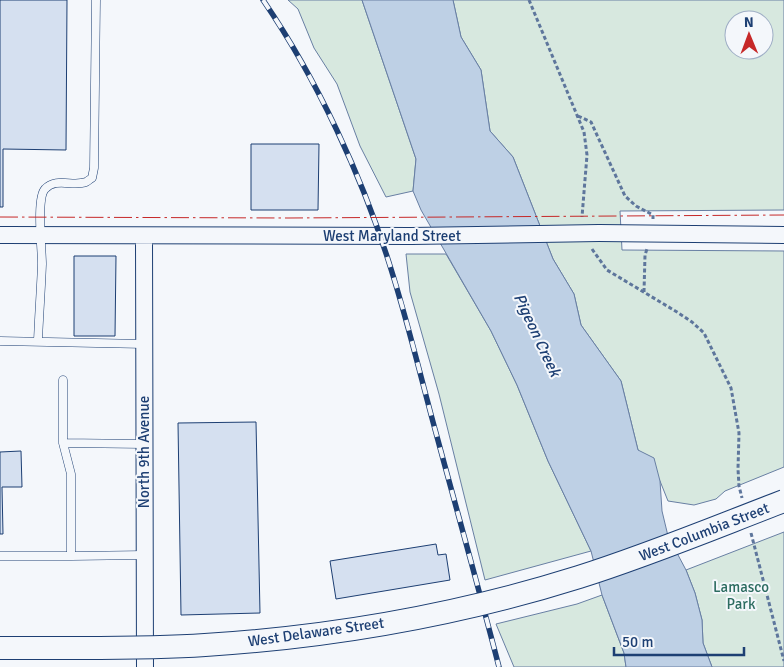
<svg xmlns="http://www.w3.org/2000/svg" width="784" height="667" font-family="Signika,sans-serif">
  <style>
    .green { fill: #d7e8df; stroke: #687fa3; fill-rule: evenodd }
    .water { fill: #bed0e5; stroke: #687fa3 }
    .building { fill: #d5e0f0; stroke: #1d3f73 }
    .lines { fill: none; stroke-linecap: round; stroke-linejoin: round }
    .service-casing { stroke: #1d3f73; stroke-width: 9 }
    .minor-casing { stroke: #1d3f73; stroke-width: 18 }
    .secondary-casing { stroke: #1d3f73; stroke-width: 24 }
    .path { stroke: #5e769c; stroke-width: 3; stroke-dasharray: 4 2.5; stroke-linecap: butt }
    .service { stroke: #f4f7fb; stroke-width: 8 }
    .minor { stroke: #f4f7fb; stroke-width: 16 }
    .secondary { stroke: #f4f7fb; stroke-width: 22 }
    .rail-casing { stroke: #1d3f73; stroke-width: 5.5 }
    .rail { stroke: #f4f7fb; stroke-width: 4; stroke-dasharray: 11; stroke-linecap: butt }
    .minor-bridge-casing { stroke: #1d3f73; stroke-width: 18; stroke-linecap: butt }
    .secondary-bridge-casing { stroke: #1d3f73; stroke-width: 24; stroke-linecap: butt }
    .minor-bridge { stroke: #f4f7fb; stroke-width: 16 }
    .secondary-bridge { stroke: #f4f7fb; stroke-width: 22 }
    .power { stroke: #c62828; stroke-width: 1; stroke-dasharray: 18 4 2.5 4; stroke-linecap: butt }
    .labels { text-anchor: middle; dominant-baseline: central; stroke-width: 4; stroke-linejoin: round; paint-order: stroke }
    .street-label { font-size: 15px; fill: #1d3f73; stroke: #f4f7fb }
    .park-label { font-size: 15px; fill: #2c6c60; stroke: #f4f7fb }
    .water-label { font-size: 16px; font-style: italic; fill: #1d3f73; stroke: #f4f7fb }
  </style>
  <rect width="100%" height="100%" fill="#f4f7fb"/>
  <path class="green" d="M288 0H362L416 159 413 191 386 197 360 146 337 84 314 48 298 9Z
    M453 0H784V210L620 211 622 250 784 251V467L725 491 716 499 694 505 668 501 660 481 638 450 621 381 581 325 574 294 553 259 513 157 490 131 481 70 461 37ZM734 20H764V50H734Z
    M406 254H446L491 331 517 385 548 461 591 551 485 580 439 394 410 292Z
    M784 532V667H712L703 643 702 620 695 593 686 570Z
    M602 595 624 653 626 667H514L496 624 577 604Z"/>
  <path class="water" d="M362 0H453L461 37 481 70 490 131 513 157 553 259 574 294 581 325 621 381 638 450 654 458 660 481 662 511 668 536 686 570 695 593 702 620 703 643 712 667H626L624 653 602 595 591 551 548 461 517 385 491 331 421 210 413 191 416 159Z"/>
  <path class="building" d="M0 0H67L66 150 3 149V207H0Z
    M251 144H319L318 210H251Z
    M74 256H116L115 336H74Z
    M256 422 260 613 181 615 178 423Z
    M21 451 22 487H2L3 534H0V452Z
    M436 544 438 555 446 554 450 580 336 599 330 561Z"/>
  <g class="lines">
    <defs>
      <path id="service" d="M0 341 144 344
        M38 341C39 315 41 290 42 264 42 250 36 198 45 189 56 177 73 187 86 182 88 181 90 179 92 178L94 168 96 0
        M63 380V443L144 444
        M63 443 71 474V556L145 555
        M0 556H71"/>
      <path id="minor" d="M599 233 784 235
        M0 235 411 236
        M144 236 145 667"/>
      <path id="secondary" d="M0 648H80"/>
    </defs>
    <use href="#service" class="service-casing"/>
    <use href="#minor" class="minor-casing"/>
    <use href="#secondary" class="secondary-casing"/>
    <path class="path" d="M529 0 584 132 587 155 582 217
      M578 116 591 122 625 196 636 206 653 215V219
      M592 249 607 270 677 312 692 322 704 333 731 388 739 433 738 469 739 486 742 498
      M644 292 645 255 647 249
      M751 533 784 661"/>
    <use href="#service" class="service"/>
    <use href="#minor" class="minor"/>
    <use href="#secondary" class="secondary"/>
    <defs>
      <path id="rail" d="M263 0C317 79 363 178 391 269 408 323 421 378 436 433 457 511 479 589 499 667"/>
    </defs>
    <use href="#rail" class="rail-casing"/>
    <use href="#rail" class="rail"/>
    <defs>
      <path id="minor-bridge" d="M411 236 599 233"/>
      <path id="secondary-bridge" d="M80 648C122 648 163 648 205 645 331 637 458 615 579 577 649 555 716 527 784 501"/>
    </defs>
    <use href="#minor-bridge" class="minor-bridge-casing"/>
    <use href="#secondary-bridge" class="secondary-bridge-casing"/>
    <use href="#minor-bridge" class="minor-bridge"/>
    <use href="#secondary-bridge" class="secondary-bridge"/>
    <path class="power" d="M0 217 288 218 784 215"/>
  </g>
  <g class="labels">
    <g class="street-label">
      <text x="392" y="236">West Maryland Street</text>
      <text transform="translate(144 452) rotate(-90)">North 9th Avenue</text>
      <text transform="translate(704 532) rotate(-21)">West Columbia Street</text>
      <text transform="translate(316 632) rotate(-8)">West Delaware Street</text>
    </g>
    <g class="park-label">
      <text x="741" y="587">Lamasco<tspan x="741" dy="17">Park</tspan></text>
    </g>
    <g class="water-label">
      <text transform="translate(537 335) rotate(65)">Pigeon Creek</text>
    </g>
  </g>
  <g transform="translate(749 35) rotate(359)"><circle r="24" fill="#f4f7fb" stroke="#9eadc5"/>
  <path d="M0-4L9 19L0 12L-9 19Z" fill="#c62828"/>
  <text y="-8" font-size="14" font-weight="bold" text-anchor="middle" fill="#1d3f73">N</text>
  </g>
  <path d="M614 647v8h130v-8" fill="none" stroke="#1d3f73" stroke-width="2.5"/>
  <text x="622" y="647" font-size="15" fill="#1d3f73" stroke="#f4f7fb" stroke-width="4" paint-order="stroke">50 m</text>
</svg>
